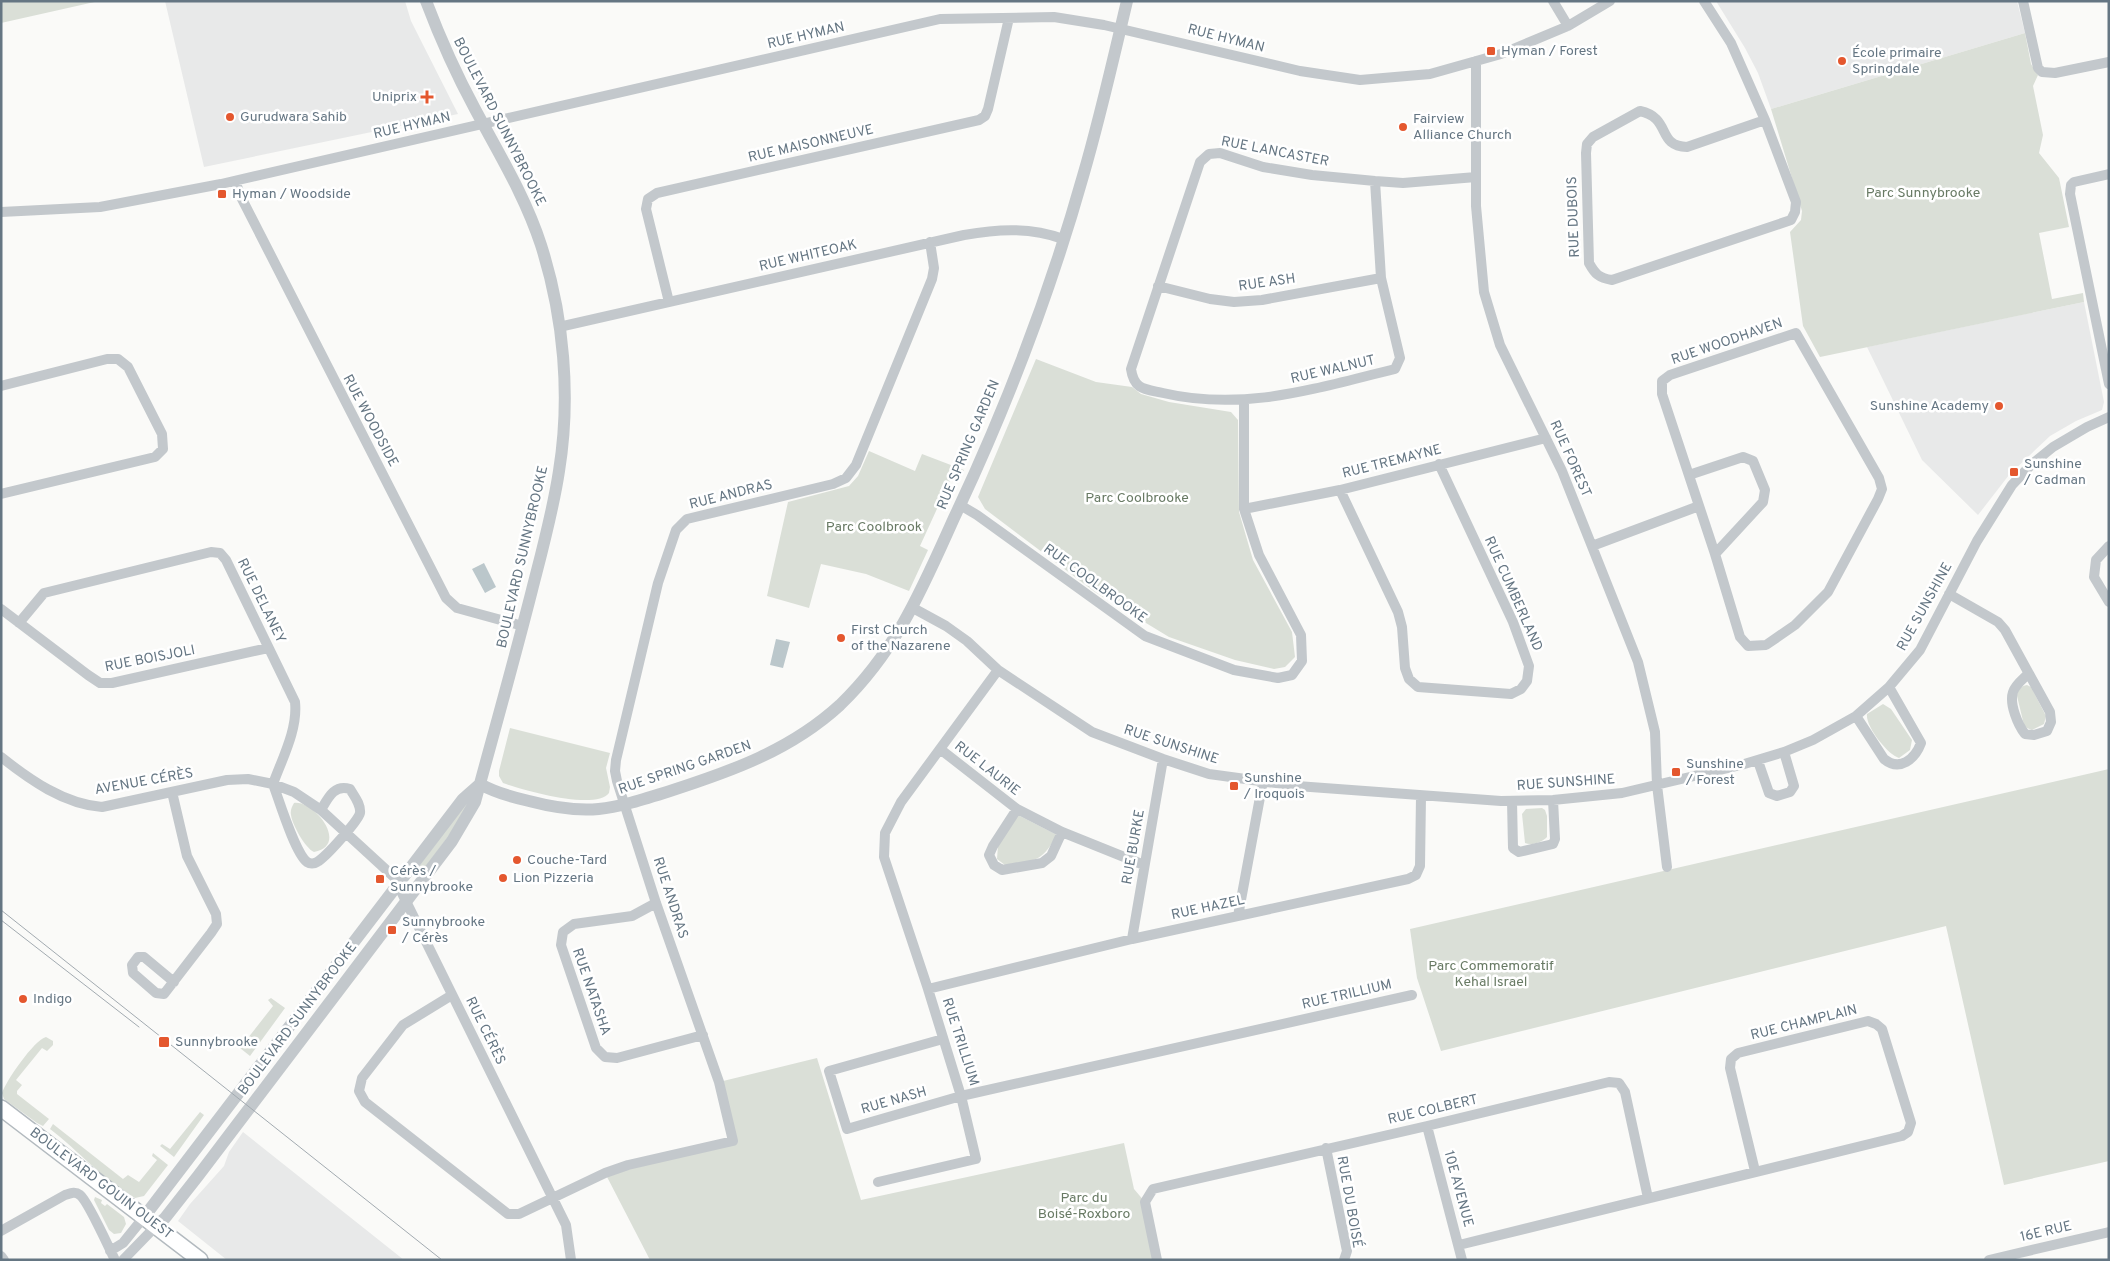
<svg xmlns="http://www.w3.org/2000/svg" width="2110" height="1261" font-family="Overpass,sans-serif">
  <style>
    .built { fill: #e8e9e9 }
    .green { fill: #dadfd7 }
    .water { fill: #bbc7cb }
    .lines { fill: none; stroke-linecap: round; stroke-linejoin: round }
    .secondary-casing { stroke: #b3babf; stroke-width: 18 }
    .minor { stroke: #c3c8cc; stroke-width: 10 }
    .tertiary { stroke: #c3c8cc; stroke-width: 12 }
    .secondary { stroke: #fff; stroke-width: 15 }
    .tram { stroke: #a2aab0; stroke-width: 1 }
    .poi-dot { fill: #e4572e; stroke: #fff; stroke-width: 2 }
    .labels { text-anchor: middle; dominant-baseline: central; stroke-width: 5; stroke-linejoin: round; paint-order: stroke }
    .street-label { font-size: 14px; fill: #657683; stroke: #fff }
    .poi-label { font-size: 14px; fill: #657683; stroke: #fff; text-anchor: start }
    .park-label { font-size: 14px; fill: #687a64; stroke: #fff }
  </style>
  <rect width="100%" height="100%" fill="#fafaf8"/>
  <path class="built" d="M165 1H405L411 21 458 114 204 167Z
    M1716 1H2017L2025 33 1771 109 1758 73 1745 48Z
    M2084 302 2104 402 2102 410 2076 421 2050 436 2009 475 1978 515 1922 460 1867 347Z
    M243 1132 404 1260H227L178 1221 190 1204 224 1166 229 1152Z"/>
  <path class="green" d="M1 1H99L1 23Z
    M2025 33 2031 64 2038 75 2033 86 2043 135 2039 153 2059 178 2069 227 2039 233 2052 299 2083 293 2084 302 1820 357 1803 326 1790 232 1801 220 1802 211 1771 109Z
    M1036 359 1096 382 1132 387 1141 394 1169 402 1231 412 1238 420 1239 512 1253 560 1292 632 1295 657 1285 667 1274 669 1235 660 1169 637 1095 592 985 509 978 497Z
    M869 451 915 471 922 454 964 470 960 479 952 476 920 546 928 550 909 591 866 574 821 564 809 608 767 596 788 502 849 486 858 476Z
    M2027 685 2031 687 2046 716 2044 724 2032 730 2027 728 2024 725 2017 696C2017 690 2021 686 2027 685Z
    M1883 704 1891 709 1912 740 1910 750 1899 758C1888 755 1865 726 1867 714Z
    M510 728 610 753 606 768 610 787 609 793C596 811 522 790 503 783L499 776V771Z
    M2109 769V1161L2004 1185 1946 926 1441 1051 1417 978 1410 929Z
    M467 801 469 802 455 827 419 876H416L414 873Z
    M294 803C314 800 350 845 314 852 305 848 292 824 291 815 290 810 292 807 294 803Z
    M1542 808 1545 810 1547 816V837C1542 842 1532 846 1525 843L1522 814 1526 809Z
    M1018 815 1057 835C1040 864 1037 859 1005 865L997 859 998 845Z
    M271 998 285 1008 250 1056 240 1048 273 1006 268 1000Z
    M46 1037 53 1041V1045L47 1051 42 1048 16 1080 22 1085 17 1091V1094L49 1119 43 1126 37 1123 4 1099 2 1093C6 1081 34 1040 46 1037Z
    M817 1058 861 1200 1124 1143 1134 1189 1145 1202 1157 1260H650L605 1173 732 1141 719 1082Z
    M200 1112 204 1115 174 1157 160 1146 162 1144 170 1149Z
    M53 1124 123 1179 128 1175 139 1182 157 1160 152 1156 153 1153 168 1165 144 1196 135 1198C103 1180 79 1151 50 1129Z
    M95 1197 102 1200 101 1203 105 1206 107 1204 124 1217 126 1224 121 1233 114 1234 109 1230 94 1200Z"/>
  <path class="water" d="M484 563 496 587 485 593 472 569Z
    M776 639 790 642 783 668 770 665Z"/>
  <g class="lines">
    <defs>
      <path id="secondary" d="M1 1108 200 1260"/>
    </defs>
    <use href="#secondary" class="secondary-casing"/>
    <path class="minor" d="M1553 1 1568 26
      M1704 1 1731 43 1765 120 1796 202 1795 212 1791 220 1612 280C1599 278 1595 274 1589 263L1586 153 1587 144 1593 137 1640 111C1672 118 1656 146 1687 147L1765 120
      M2023 1 2038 68 2042 72 2055 73 2109 62
      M1476 61V206L1484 292 1500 345 1562 471 1638 662 1655 732 1657 785 1667 867
      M2109 174 2074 182 2071 185 2070 194 2109 384
      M235 181 242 199 446 598 457 608 523 626
      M1375 181 1381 278 1400 358 1395 369C1316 388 1245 412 1163 393 1145 389 1134 390 1131 369L1200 162 1209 154 1220 153 1263 167 1312 175 1375 181 1403 183 1476 177
      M1 212 100 207 221 184 940 19 1054 17 1104 25 1300 71 1360 80 1430 74 1501 54 1568 26 1610 1
      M1158 286 1210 299 1234 302 1262 300 1381 278
      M669 302 646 209 648 199 657 193 979 120 985 116 988 109 1009 18
      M559 327 964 235C998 229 1030 227 1063 239
      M1796 333 1879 478 1882 489 1878 499 1828 592 1795 625 1766 645 1748 646 1740 637 1715 554 1662 394V381L1670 375Z
      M1 386 107 359H118L128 367 162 434 163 449 155 457 1 494
      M1689 475 1743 457 1753 461 1765 490 1763 502 1715 554
      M1340 490 1398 612 1402 627 1405 668 1409 679 1418 687 1511 694 1521 689 1527 681 1529 666 1513 622 1439 464
      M960 505 977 515 1145 636 1234 670 1278 678 1292 675 1302 661 1301 635 1259 555 1244 509V401
      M1244 509 1340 490 1546 438
      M1592 546 1699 506
      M2109 546 2096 560 2094 577 2109 602
      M1949 594 1998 622 2005 630 2050 712 2051 722 2047 731 2034 735 2025 734C2018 725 2009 704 2013 692 2015 685 2023 679 2028 674
      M913 608 946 626 967 641 998 670 1092 732 1163 759 1209 774 1297 786 1501 801 1553 800 1622 793 1741 765 1784 752 1813 740 1856 716 1889 687 1920 650 1977 541 2012 485 2031 465 2053 447 2087 427 2109 417
      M1 609 88 675 100 683H112L268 648
      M19 623 44 593 211 552 220 553 226 560 295 702C298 729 282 759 273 784
      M998 670 901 802 885 833 884 857 928 989 961 1096 1412 995
      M1856 716 1884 759C1900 772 1915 759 1921 743L1889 687
      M940 749 1017 809
      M1 757C30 780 64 804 102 807L227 780 248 779 273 784 294 792 321 810 394 877 566 1225 571 1260
      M1758 761 1769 793 1777 796 1790 792 1794 786 1784 752
      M273 784C279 800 295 853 307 862 310 864 314 864 317 862 326 857 358 821 360 813 361 804 354 796 350 789 334 784 328 798 321 810
      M172 792 187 856 216 914 217 924 211 933 164 994 156 993 133 973 132 965 138 957H144L174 982
      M1512 801 1513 848 1519 852 1553 844 1555 839 1553 800
      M1062 832 1051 856 1042 863 1002 870 994 865 989 855 993 846 1017 809 1062 832 1144 865
      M656 903 632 916 574 924 563 932 561 945 596 1048 605 1057 617 1058 703 1035
      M1238 916 1263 781
      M1132 939 1163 759
      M928 989 1132 939 1408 879 1416 875 1420 866 1421 796
      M452 995 403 1025 362 1078 359 1091 365 1102 508 1214H519L605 1173 628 1165 733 1141 719 1082 656 903 617 781 615 771 616 760 658 583 676 530 687 519 833 484 846 478 856 465 932 279 934 268 930 242
      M1427 1126 1462 1260
      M1326 1148 1347 1251 1344 1260
      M878 1182 976 1159 961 1096 847 1129 829 1071 943 1039
      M1 1231 65 1195C71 1193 75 1191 80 1195 88 1201 109 1248 115 1260
      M1459 1245 1902 1136 1908 1132 1911 1123 1882 1029 1876 1024 1868 1021 1738 1053 1731 1059 1730 1068 1755 1171
      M110 1251 123 1243 144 1217
      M1 1256 4 1260
      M123 1260 156 1226
      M1157 1260 1145 1202 1153 1189 1427 1126 1609 1082 1619 1083 1625 1092 1648 1198
      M1989 1260 2109 1232"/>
    <path class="tertiary" d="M480 784C496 793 511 797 529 801 590 817 612 809 670 791 732 771 791 750 840 705 897 650 922 589 954 518 1006 408 1050 293 1083 176 1100 118 1113 60 1127 1
      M144 1217 463 799 480 784
      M156 1226 165 1218 198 1176 452 841 475 802C494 732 514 661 532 590 542 551 553 511 559 471 571 397 564 317 541 245 525 196 499 154 475 109 456 74 440 38 426 1"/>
    <use href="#secondary" class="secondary"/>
    <path class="tram" d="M1 910 442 1260
      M1 920 139 1027"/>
  </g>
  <g class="poi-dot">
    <rect x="1486" y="46" width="10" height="10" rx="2.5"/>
    <circle cx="1842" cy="61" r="5"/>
    <path d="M424.5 89.5h5v5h5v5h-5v5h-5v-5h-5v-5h5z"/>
    <circle cx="230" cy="117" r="5"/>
    <circle cx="1403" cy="127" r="5"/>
    <rect x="217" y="189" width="10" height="10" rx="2.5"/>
    <circle cx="1999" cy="406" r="5"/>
    <rect x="2009" y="467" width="10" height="10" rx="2.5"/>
    <circle cx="841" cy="638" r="5"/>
    <rect x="1671" y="767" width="10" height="10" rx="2.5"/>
    <rect x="1229" y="781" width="10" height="10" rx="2.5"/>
    <circle cx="517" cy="860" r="5"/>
    <circle cx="503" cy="878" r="5"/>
    <rect x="375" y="874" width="10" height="10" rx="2.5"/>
    <rect x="387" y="925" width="10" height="10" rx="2.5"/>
    <circle cx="23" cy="999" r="5"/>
    <rect x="158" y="1036" width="12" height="12" rx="2.5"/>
  </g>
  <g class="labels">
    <g class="street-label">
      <text transform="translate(806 36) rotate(-13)">RUE HYMAN</text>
      <text transform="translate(1226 39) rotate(14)">RUE HYMAN</text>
      <text transform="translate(499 122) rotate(63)">BOULEVARD SUNNYBROOKE</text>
      <text transform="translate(412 126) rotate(-13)">RUE HYMAN</text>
      <text transform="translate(811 144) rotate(-13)">RUE MAISONNEUVE</text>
      <text transform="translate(1275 152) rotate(11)">RUE LANCASTER</text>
      <text transform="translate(1574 217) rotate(-92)">RUE DUBOIS</text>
      <text transform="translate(808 256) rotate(-13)">RUE WHITEOAK</text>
      <text transform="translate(1267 283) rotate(-8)">RUE ASH</text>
      <text transform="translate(1727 342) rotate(-19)">RUE WOODHAVEN</text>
      <text transform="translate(1333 370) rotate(-13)">RUE WALNUT</text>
      <text transform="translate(370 421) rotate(62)">RUE WOODSIDE</text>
      <text transform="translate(969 445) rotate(-67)">RUE SPRING GARDEN</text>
      <text transform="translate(1570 459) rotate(66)">RUE FOREST</text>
      <text transform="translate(1392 462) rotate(-14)">RUE TREMAYNE</text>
      <text transform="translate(731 495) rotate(-14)">RUE ANDRAS</text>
      <text transform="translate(523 557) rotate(-77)">BOULEVARD SUNNYBROOKE</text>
      <text transform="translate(1095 584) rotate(36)">RUE COOLBROOKE</text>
      <text transform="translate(1513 594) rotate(66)">RUE CUMBERLAND</text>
      <text transform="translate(261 601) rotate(64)">RUE DELANEY</text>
      <text transform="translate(1925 607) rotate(-61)">RUE SUNSHINE</text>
      <text transform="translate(150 659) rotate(-11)">RUE BOISJOLI</text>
      <text transform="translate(1171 745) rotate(18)">RUE SUNSHINE</text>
      <text transform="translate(685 768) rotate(-19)">RUE SPRING GARDEN</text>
      <text transform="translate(987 769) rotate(38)">RUE LAURIE</text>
      <text transform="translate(144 782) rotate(-10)">AVENUE CÉRÈS</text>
      <text transform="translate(1566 783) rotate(-4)">RUE SUNSHINE</text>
      <text transform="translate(1134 847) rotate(-80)">RUE BURKE</text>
      <text transform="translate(670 898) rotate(72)">RUE ANDRAS</text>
      <text transform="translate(1208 908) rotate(-12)">RUE HAZEL</text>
      <text transform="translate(591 992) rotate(71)">RUE NATASHA</text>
      <text transform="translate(1347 995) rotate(-13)">RUE TRILLIUM</text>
      <text transform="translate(298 1019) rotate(-53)">BOULEVARD SUNNYBROOKE</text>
      <text transform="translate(1804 1023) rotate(-14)">RUE CHAMPLAIN</text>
      <text transform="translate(485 1031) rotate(64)">RUE CÉRÈS</text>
      <text transform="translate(960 1042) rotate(72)">RUE TRILLIUM</text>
      <text transform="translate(894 1101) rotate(-16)">RUE NASH</text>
      <text transform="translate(1433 1110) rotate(-13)">RUE COLBERT</text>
      <text transform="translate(101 1184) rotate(37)">BOULEVARD GOUIN OUEST</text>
      <text transform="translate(1458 1189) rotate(75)">10E AVENUE</text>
      <text transform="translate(1349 1202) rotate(80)">RUE DU BOISÉ</text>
      <text transform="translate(2046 1232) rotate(-13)">16E RUE</text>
    </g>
    <g class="poi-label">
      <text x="1501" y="51">Hyman / Forest</text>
      <text x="1852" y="53">École primaire<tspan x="1852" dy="16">Springdale</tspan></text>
      <text x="417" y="97" text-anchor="end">Uniprix</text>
      <text x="240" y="117">Gurudwara Sahib</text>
      <text x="1413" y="119">Fairview<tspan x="1413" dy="16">Alliance Church</tspan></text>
      <text x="232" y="194">Hyman / Woodside</text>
      <text x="1989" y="406" text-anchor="end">Sunshine Academy</text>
      <text x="2024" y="464">Sunshine<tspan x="2024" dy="16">/ Cadman</tspan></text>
      <text x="851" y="630">First Church<tspan x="851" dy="16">of the Nazarene</tspan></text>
      <text x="1686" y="764">Sunshine<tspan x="1686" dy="16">/ Forest</tspan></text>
      <text x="1244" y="778">Sunshine<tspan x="1244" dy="16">/ Iroquois</tspan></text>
      <text x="527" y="860">Couche-Tard</text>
      <text x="390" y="871">Cérès /<tspan x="390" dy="16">Sunnybrooke</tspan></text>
      <text x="513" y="878">Lion Pizzeria</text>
      <text x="402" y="922">Sunnybrooke<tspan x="402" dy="16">/ Cérès</tspan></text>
      <text x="33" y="999">Indigo</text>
      <text x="175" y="1042">Sunnybrooke</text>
    </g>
    <g class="park-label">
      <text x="1923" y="193">Parc Sunnybrooke</text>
      <text x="1137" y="498">Parc Coolbrooke</text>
      <text x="874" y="527">Parc Coolbrook</text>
      <text x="1491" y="966">Parc Commemoratif<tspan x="1491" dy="16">Kehal Israel</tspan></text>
      <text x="1084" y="1198">Parc du<tspan x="1084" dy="16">Boisé-Roxboro</tspan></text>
    </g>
  </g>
  <rect width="2110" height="1261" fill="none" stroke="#657683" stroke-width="5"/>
</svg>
